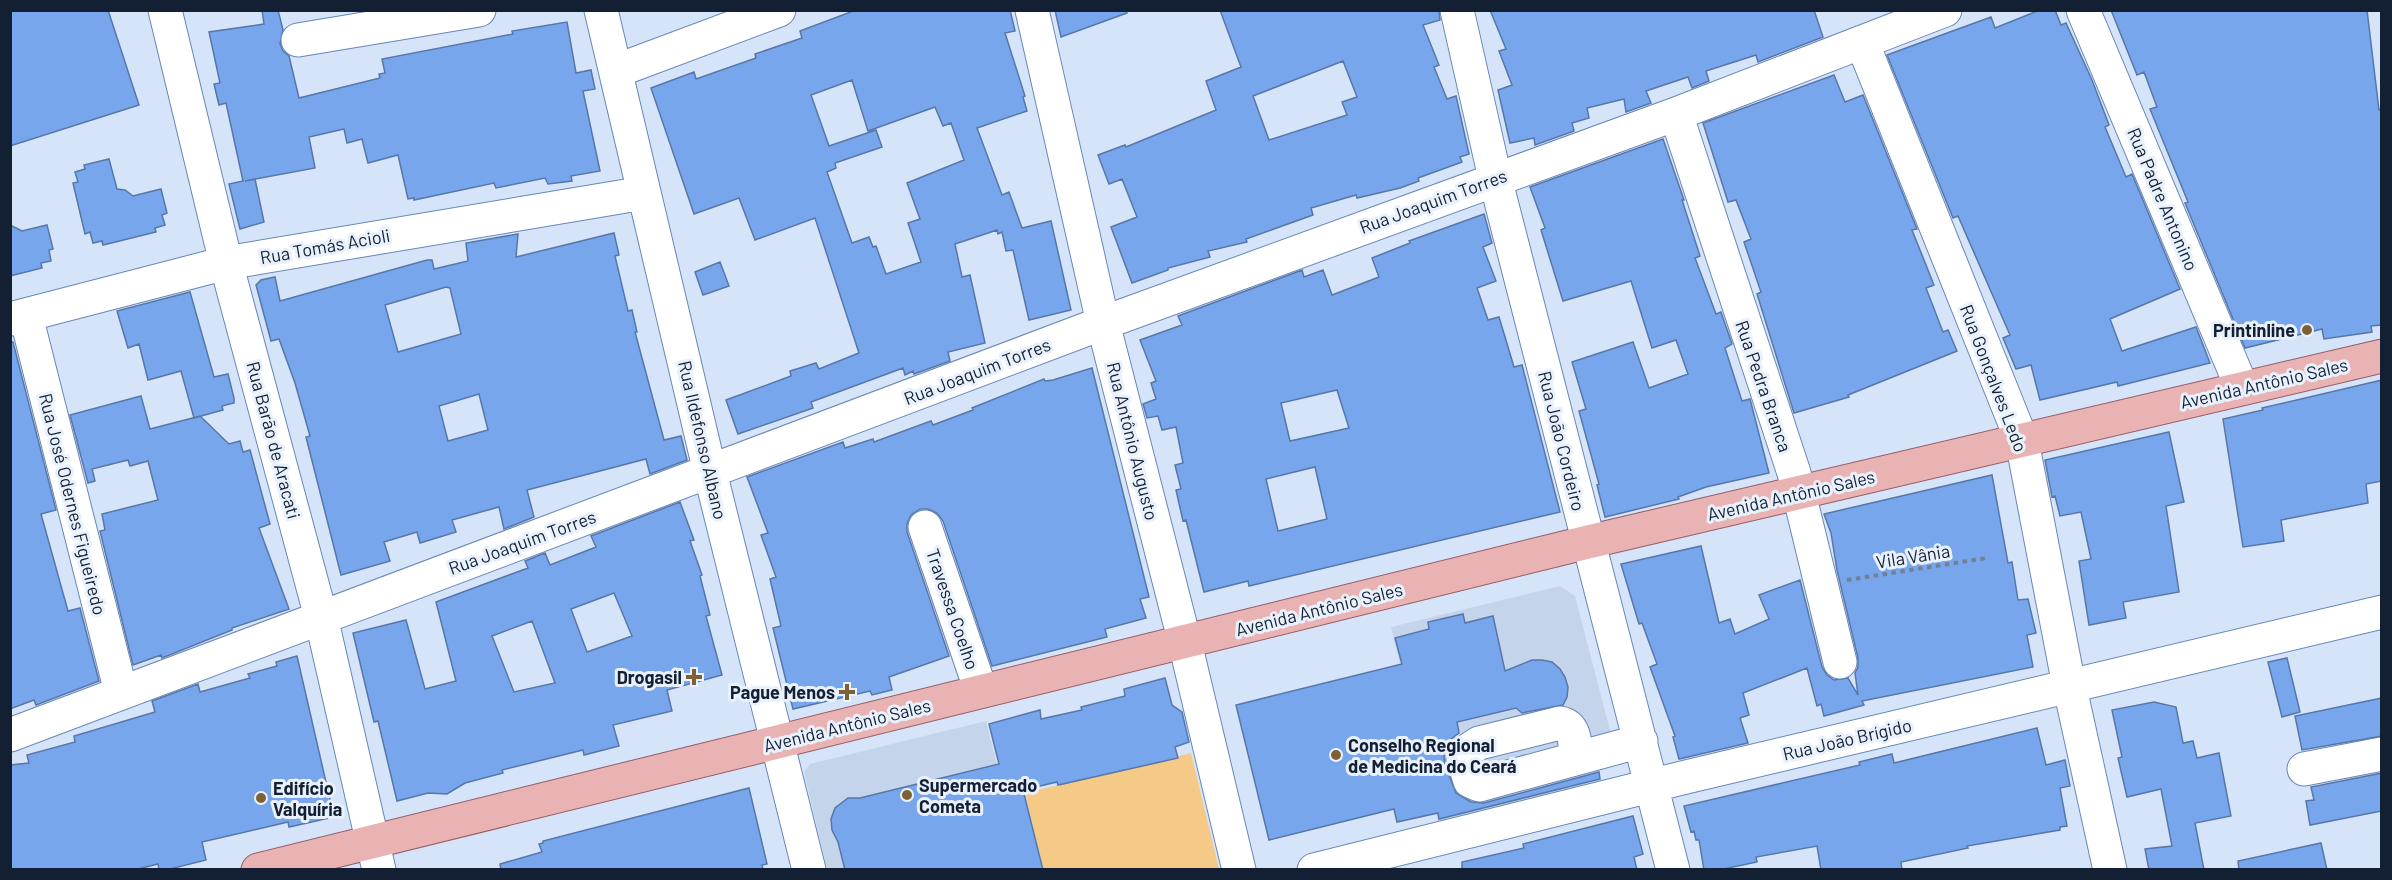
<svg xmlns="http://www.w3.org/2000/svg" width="2392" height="880" font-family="Barlow,sans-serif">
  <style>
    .built { fill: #c4d4eb }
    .green { fill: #f4ca86 }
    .building { fill: #78a6ed; stroke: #5777a8; stroke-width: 1.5; fill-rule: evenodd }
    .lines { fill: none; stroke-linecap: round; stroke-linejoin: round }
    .minor-casing { stroke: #6787b9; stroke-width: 35 }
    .major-casing { stroke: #955d66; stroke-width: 35 }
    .path { stroke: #738095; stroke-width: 4; stroke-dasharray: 4.5 4.5; stroke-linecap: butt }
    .minor { stroke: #fff; stroke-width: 33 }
    .major { stroke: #e9b2b3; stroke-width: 33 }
    .poi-dot { fill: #7d6134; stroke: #e9f1fc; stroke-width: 2 }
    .labels { text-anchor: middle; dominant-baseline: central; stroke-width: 6; stroke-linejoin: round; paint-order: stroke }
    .street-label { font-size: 18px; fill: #132034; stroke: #e9f1fc }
    .poi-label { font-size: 18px; font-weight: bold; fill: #132034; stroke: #e9f1fc; text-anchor: end }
  </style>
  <rect width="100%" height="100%" fill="#d6e4fa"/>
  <path class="built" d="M1560 586 1575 596 1612 738 1597 763 1601 781 1438 822 1391 627Z
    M986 721 1005 798 1025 793 1043 869H827L804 772 810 764Z"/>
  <path class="green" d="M1191 753 1219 869H1043L1025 793Z"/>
  <path class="building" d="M10 10H108L139 105 10 146Z
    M262 10H278L283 30 280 44 283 51 289 56 299 98 380 78 379 74 385 73 382 59 513 34 512 31 567 22 576 73 591 70 595 89 583 91 600 171 571 176 572 181 548 184 545 178 496 188 494 183 414 200V198L408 199 398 155 368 163 362 139 347 143 344 129 309 137 315 168 245 181 255 179 264 222 240 229 229 184 243 181 226 103 219 105 214 84 220 83 209 32 264 24Z
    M856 10H1010L1015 31 1005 33 1025 96 1023 97 1027 111 977 128 1002 195 1009 192 1022 228 1051 221 1071 310 1029 320 1013 250 1006 251 1002 232 998 234 997 230 955 244 962 277 970 275 985 343 948 352 950 361 914 374 913 371 905 375 903 368 811 402 813 408 738 434 726 400 791 376 790 371 816 363 819 369 859 353 815 218 755 240 739 198 694 214 651 88 694 72 696 79 756 58 755 54 802 38 800 31ZM852 80 868 131 935 107 943 126 951 123 964 160 907 183 920 219 908 223 921 262 886 274 876 246 873 247 869 237 852 243 827 172 836 168 835 163 882 147 876 130 829 146 811 95Z
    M1055 10H1126L1127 13 1061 37Z
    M1220 10H1439L1440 20 1423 25 1439 65 1434 67 1447 99 1456 96 1469 154 1460 157 1462 162 1418 178 1419 181 1400 188 1357 198 1356 195 1311 208 1313 215 1246 239 1247 242 1208 251 1210 257 1168 268V270L1132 283 1111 227 1137 217 1122 179 1109 184 1098 155 1125 145 1126 147 1216 110 1206 81 1241 67ZM1343 61 1357 97 1342 102 1347 115 1269 140 1253 96Z
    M1490 10H1814L1823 37 1758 62 1756 55 1706 71 1709 81 1692 88 1688 77 1646 91 1651 103 1626 112 1624 99 1587 108 1589 118 1572 123 1574 131 1535 145 1534 138 1510 143 1498 90 1512 85 1499 51 1506 49Z
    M2040 10H2055L2061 25 2066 23 2092 80 2109 125 2105 127 2126 177 2132 174 2180 289 2110 319 2122 351 2196 327 2210 363 2118 386 2117 382 2040 400 2031 365 2016 369 2003 338 2010 335 1958 216 1953 218 1887 55 1991 17 1995 28Z
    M2111 10H2367L2379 110H2382V325L2371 326 2372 332 2324 339 2322 329 2245 348 2185 203 2188 202 2150 109 2157 107 2144 72 2137 75Z
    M1834 75 1845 102 1863 95 1917 229 1912 230 1934 285 1926 288 1943 332 1948 330 1957 351 1848 395 1849 397 1794 413 1757 294 1761 292 1744 242 1751 239 1736 200 1728 202 1703 123Z
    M1663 139 1684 200H1682L1700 256 1695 258 1716 314 1721 312 1732 344 1725 348 1742 401 1750 399 1769 473 1706 487 1678 497 1679 499 1605 517 1597 485 1599 484 1579 411 1586 409 1572 362 1633 342 1649 388 1688 374 1676 340 1652 348 1631 281 1563 301 1541 230 1545 228 1530 187Z
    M109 159 117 189 125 190 133 196 161 189 167 213 162 215 165 225 155 228 156 232 103 245 102 241 93 243 90 232 85 234 73 183 78 182 75 172 85 169 84 165Z
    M1484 214 1492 243 1483 247 1496 281 1477 288 1488 320 1499 317 1514 367 1522 365 1560 512 1249 586 1248 581 1204 592 1186 520 1183 521 1176 490 1181 489 1175 465 1183 463 1176 427 1162 430 1158 416 1147 418 1143 404 1156 399 1151 383 1156 381 1140 340 1182 325 1178 316 1302 270 1304 277 1323 270 1332 295 1379 277 1372 258 1410 243 1409 241ZM1337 390 1349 428 1290 441 1281 403ZM1315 467 1327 519 1278 531 1266 479Z
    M10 225 22 231 47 225 53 249 49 250 51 261 41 263 42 268 10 276Z
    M614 233 619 255 615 256 628 311 632 310 637 332H635L664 440 681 436 687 460 650 474 646 459 527 490 534 517 504 529 499 507 452 520 456 532 420 543 417 532 384 542 390 561 341 575 306 437 310 436 295 383 279 339 271 341 256 285 261 280 275 277 280 301 427 260H432L434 269 468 261 466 243 518 234 516 257ZM446 287 450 288 461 334 398 352 385 305ZM479 394 488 430 448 441 439 406Z
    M720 262 729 286 703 295 695 272Z
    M190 292 214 377 228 374 234 398V403L222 406 223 410 194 418 181 371 148 380 139 344 128 348 117 311Z
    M10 342H13L56 510 41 514 68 611 80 608 99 681 36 705 34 700 10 709Z
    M1092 368 1149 597 1140 599 1146 618 1105 629 1107 637 992 666 943 521 937 513 928 509H920L911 515 907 524V532L949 656 889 677 892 690 872 695 870 691 793 709 773 628 781 626 770 579 776 577 761 535 768 533 747 477 843 442 845 448 873 439 874 442 931 421 933 425 973 410 972 408 1044 379 1045 381 1053 380Z
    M2382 380V481L2366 484 2368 503 2281 520 2284 541 2243 547 2223 419 2263 410 2262 408Z
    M141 396 150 429 200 416 229 444 240 441 243 452 250 450 270 524 259 528 289 609 232 628V630L162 658 161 655 133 665 100 531 105 530 102 514 158 500 148 461 130 466 128 460 92 469 95 481 88 483 70 415Z
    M2169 432 2184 502 2166 506 2179 592 2123 602 2126 618 2089 625 2079 561 2091 559 2081 512 2060 516 2055 496 2052 497 2045 460Z
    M1992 475 2008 563 2012 562 2018 600 2028 599 2036 633 2027 635 2033 667 1862 701 1864 705 1824 716 1821 704 1817 706 1807 668 1743 693 1749 715 1740 718 1748 743 1679 759 1673 737 1675 736 1650 667 1657 664 1642 623 1639 624 1621 564 1701 546 1719 623 1730 619 1735 634 1769 619 1759 595 1800 580 1822 667 1827 675 1834 680 1848 678 1858 695 1855 673 1858 667V658L1837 570 1831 533 1824 514Z
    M680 502 694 540 690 541 702 575 700 576 710 615 706 616 722 675 667 690 672 711 613 725 619 746 584 755 583 750 502 770 503 773 465 783 447 794 428 793 397 801 378 721 374 722 353 633 406 620 425 689 456 681 436 602 528 568 525 561 545 553 550 565 596 547 591 536ZM614 593 632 636 587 652 571 609ZM532 621 555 683 514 692 492 636Z
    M1463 614 1465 623 1493 616 1505 671 1532 660H1542L1552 662 1560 669 1565 677 1568 687 1567 697 1563 705 1522 713 1516 708 1457 722 1459 733 1446 743 1444 756 1445 765 1456 793 1471 802 1484 803 1599 772 1600 779 1439 819 1438 813 1397 822 1394 809 1269 840 1236 705 1402 664 1395 638 1429 629 1428 622Z
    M297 656 334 817 289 827 288 822 202 842 206 860 166 870H159L158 864 134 870H10V765L29 763 27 755 75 742 74 736 155 712 152 701 198 684 200 692 250 678 248 674 277 666 276 662Z
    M2287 658 2300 712 2282 717 2268 662Z
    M1165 678 1172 705 1182 712 1189 742 1175 747 1178 758 1058 785 1057 782 1023 790 1043 870H845L838 842 832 830 831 819 835 808 848 798H860L999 764 989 724 1040 710 1041 719 1082 710 1081 707 1125 696 1124 689Z
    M2382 698V736L2302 750 2295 716Z
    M2154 702 2176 707 2183 743 2193 741 2197 758 2219 753 2231 816 2195 823 2204 870H2149L2145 849 2172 846 2161 789 2127 797 2118 758 2122 757 2112 710Z
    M2037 728 2046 765 2065 760 2070 786 2060 788 2067 826 2060 827V830L1967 846 1968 848 1901 862 1902 870H1821L1817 846 1756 857 1757 862 1719 870H1704L1699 840H1696L1694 831 1691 832 1684 806 1860 765 1859 762 1892 754 1894 763Z
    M2382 773V811L2310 825 2306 801 2314 800 2311 787Z
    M749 788 767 864 762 865 763 870H501L500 864 542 852 539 844 543 843V841Z
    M1633 816 1643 854 1634 857 1637 870H1462V862L1524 848 1523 844Z
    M2321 843 2327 870H2239L2238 861Z"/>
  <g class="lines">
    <defs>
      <path id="minor" d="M165 10 226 263 321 617 379 870
        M601 10 710 472 809 870
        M1032 10 1103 323 1185 643 1239 870
        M1457 10 1495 178 1673 870
        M2083 10 2242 388
        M298 40 479 10
        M1862 42 2022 441 2066 670 2110 870
        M616 71 779 10
        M1676 114 1794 473 1840 662
        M26 316 121 692
        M10 319 226 263 644 193
        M925 527 981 691
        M10 735 1103 323 1676 114 1945 10
        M1576 758C1575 744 1576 726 1560 723L1479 743 1464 753 1463 759 1470 781 1479 785 1641 741
        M2304 769 2382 754
        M1314 870 1686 777 2382 612"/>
      <path id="major" d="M258 870 1588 542 2382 356"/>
    </defs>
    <use href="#minor" class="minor-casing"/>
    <use href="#major" class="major-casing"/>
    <path class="path" d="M1847 580 1987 558"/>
    <use href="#minor" class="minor"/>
    <use href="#major" class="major"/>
  </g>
  <g class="poi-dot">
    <circle cx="2307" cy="330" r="6"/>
    <path d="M691 668h6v6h6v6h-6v6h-6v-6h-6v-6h6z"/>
    <path d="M844 683h6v6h6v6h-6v6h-6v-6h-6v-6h6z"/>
    <circle cx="1336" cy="755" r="6"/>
    <circle cx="907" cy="795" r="6"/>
    <circle cx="261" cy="798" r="6"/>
  </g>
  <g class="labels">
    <g class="street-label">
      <text transform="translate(2163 199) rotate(67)">Rua Padre Antonino</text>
      <text transform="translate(1433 201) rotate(-20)">Rua Joaquim Torres</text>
      <text transform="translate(325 246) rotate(-10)">Rua Tomás Acioli</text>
      <text transform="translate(977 371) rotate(-21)">Rua Joaquim Torres</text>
      <text transform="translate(1994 378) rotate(69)">Rua Gonçalves Ledo</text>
      <text transform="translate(2264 383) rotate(-13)">Avenida Antônio Sales</text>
      <text transform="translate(1764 386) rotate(71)">Rua Pedra Branca</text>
      <text transform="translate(274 440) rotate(75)">Rua Barão de Aracati</text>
      <text transform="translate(703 440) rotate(77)">Rua Ildefonso Albano</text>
      <text transform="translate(1133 441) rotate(76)">Rua Antônio Augusto</text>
      <text transform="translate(1562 441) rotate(76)">Rua João Cordeiro</text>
      <text transform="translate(1791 495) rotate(-13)">Avenida Antônio Sales</text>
      <text transform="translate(73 504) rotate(76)">Rua José Odernes Figueiredo</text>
      <text transform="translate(522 542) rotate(-20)">Rua Joaquim Torres</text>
      <text transform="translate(1913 556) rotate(-9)">Vila Vânia</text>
      <text transform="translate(953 609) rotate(71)">Travessa Coelho</text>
      <text transform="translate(1319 609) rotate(-14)">Avenida Antônio Sales</text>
      <text transform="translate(847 725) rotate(-14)">Avenida Antônio Sales</text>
      <text transform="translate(1847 739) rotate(-13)">Rua João Brígido</text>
    </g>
    <g class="poi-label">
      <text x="2295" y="330">Printinline</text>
      <text x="682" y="677">Drogasil</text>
      <text x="835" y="692">Pague Menos</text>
      <text x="1348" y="745" text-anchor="start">Conselho Regional<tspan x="1348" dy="21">de Medicina do Ceará</tspan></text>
      <text x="919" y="785" text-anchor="start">Supermercado<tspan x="919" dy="21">Cometa</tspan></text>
      <text x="273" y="788" text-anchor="start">Edifício<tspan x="273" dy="21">Valquíria</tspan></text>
    </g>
  </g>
  <rect width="2392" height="880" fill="none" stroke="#132034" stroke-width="24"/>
</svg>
